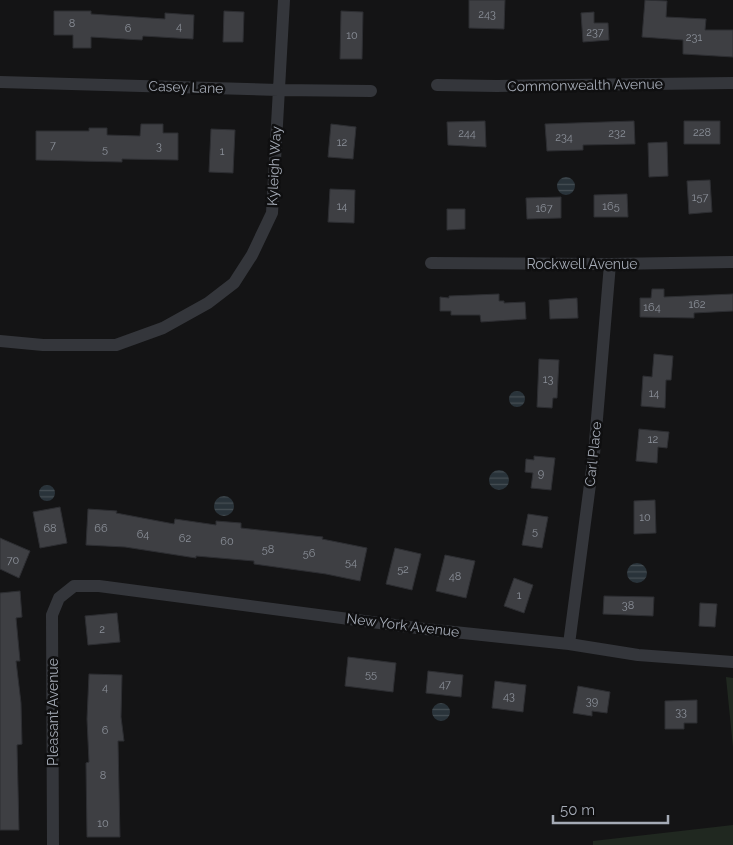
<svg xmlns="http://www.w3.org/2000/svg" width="733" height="845" font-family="Raleway,sans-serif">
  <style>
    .green { fill: #202820 }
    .water { fill: url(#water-rules) }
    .building { fill: #3e3f43; stroke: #2d2e32 }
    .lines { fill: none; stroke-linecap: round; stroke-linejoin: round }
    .street { stroke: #34363b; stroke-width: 12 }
    .labels { text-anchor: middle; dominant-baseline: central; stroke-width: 5; stroke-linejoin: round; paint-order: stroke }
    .number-label { font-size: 11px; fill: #8b9099 }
    .street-label { font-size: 14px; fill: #a5abb6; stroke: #0f0f10 }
  </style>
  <defs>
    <pattern id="water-rules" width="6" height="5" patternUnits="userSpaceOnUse" patternTransform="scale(1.25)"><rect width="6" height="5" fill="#29333a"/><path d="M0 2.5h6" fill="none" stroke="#454e54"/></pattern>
  </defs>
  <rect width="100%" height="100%" fill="#141415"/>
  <path class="green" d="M726 677 733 678V747Z
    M733 825V845H593V841Z"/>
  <path class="water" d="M557 186a9 9 0 1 1 18 0a9 9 0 1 1-18 0Z
    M509 399a8 8 0 1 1 16 0a8 8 0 1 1-16 0Z
    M489 480a10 10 0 1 1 20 0a10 10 0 1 1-20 0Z
    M39 493a8 8 0 1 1 16 0a8 8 0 1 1-16 0Z
    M214 506a10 10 0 1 1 20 0a10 10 0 1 1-20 0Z
    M627 573a10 10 0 1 1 20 0a10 10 0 1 1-20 0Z
    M432 712a9 9 0 1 1 18 0a9 9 0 1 1-18 0Z"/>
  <path class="building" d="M469 0H505L504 29 469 28Z
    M645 0 667 1 666 17 706 19 705 30H733V57L683 54V40L642 37Z
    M54 11H91V14L165 19V13L194 15 193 39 143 36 142 40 91 37V48H73V35H54Z
    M224 11 244 12 243 42H223Z
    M341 11 363 12 362 59H340Z
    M594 12V23H608L609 40 583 42 581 13Z
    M485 121 486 147 448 145 447 122Z
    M634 121 635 144 583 145V150L547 151 545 124Z
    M684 121H720V144H684Z
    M141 124H163V133H178V160L122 159V162L36 160V131H89V128H107V135L140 136Z
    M331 124 356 127 353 159 328 157Z
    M211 129 235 130 233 173 209 172Z
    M667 142 668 176 649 177 648 143Z
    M710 180 712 212 689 214 687 181Z
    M330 189 355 190 354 223 328 222Z
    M627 194 628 217H594V195Z
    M561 197V218L527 219 526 198Z
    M447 209H465V229L447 230Z
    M652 289H664V297L733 294V311L694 313V318L640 317V298H651Z
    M499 294V301H504V303L525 302 526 319 481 322 480 315H451V311H440V297L449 298V296Z
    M577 298 578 318 550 319 549 300Z
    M654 354 673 356 671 380H666L665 408 641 406 643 376 652 377Z
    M539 359 559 360 557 398H553L552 408 537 407Z
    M639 429 669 432 667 448 658 447 657 463 636 461Z
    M534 456 555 458 551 490 531 488 533 473 525 472 526 459 534 460Z
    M655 500 656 533 634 534V501Z
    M60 507 67 543 40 548 33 512Z
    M88 509 117 511 116 513 174 524 175 519 216 525V521L241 523V528L323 537 322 539 367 548 360 581 326 574 254 564V561L196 556V558L125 547 86 545Z
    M528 514 548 517 542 548 522 545Z
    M0 538 30 551 19 578 0 569Z
    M395 548 421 554 412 590 386 584Z
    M445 555 475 561 466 598 436 591Z
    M514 578 533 585 524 613 504 606Z
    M20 591 22 617 16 618 20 661H16L21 703 22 744 17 745 19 830H0V593Z
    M604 596 654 597 653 616 603 614Z
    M700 603 717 604 715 627 699 626Z
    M117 613 120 642 88 645 85 616Z
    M348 657 396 663 393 692 345 686Z
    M428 671 463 675 461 697 426 693Z
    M89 674 122 675 121 717 124 741H118L120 837H87L86 763 89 762 87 719Z
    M495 681 526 685 523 712 492 708Z
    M578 686 610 692 607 713 592 711V716L573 713Z
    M697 700V723H684V729H665V701Z"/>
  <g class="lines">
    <path class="street" d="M0 82 278 90 371 91
      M437 85 497 86 733 83
      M431 263 610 264 733 262
      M0 341 43 345H116L163 328 208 303 234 283 252 255 272 213 284 0
      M569 644 594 454 610 264
      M53 845 52 615 59 598 74 586H99L425 629 569 644 638 655 733 662"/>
  </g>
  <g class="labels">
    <g class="number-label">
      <text x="487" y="14">243</text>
      <text x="72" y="23">8</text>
      <text x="179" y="26">4</text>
      <text x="128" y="28">6</text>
      <text x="595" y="32">237</text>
      <text x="352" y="35">10</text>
      <text x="694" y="37">231</text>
      <text x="702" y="132">228</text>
      <text x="467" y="133">244</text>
      <text x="617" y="133">232</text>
      <text x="564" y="137">234</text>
      <text x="342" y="142">12</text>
      <text x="53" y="145">7</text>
      <text x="159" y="146">3</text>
      <text x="105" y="149">5</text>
      <text x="222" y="151">1</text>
      <text x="700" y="197">157</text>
      <text x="342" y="206">14</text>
      <text x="611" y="206">165</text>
      <text x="544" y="208">167</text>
      <text x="697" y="304">162</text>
      <text x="652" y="307">164</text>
      <text x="548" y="379">13</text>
      <text x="654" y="393">14</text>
      <text x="653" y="439">12</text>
      <text x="541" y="473">9</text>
      <text x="645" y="517">10</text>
      <text x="50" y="528">68</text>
      <text x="101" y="528">66</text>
      <text x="535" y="531">5</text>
      <text x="143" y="534">64</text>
      <text x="185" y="538">62</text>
      <text x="227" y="541">60</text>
      <text x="268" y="549">58</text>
      <text x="309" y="553">56</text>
      <text x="13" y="560">70</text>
      <text x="351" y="562">54</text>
      <text x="403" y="569">52</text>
      <text x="455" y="576">48</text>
      <text x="519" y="595">1</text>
      <text x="628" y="605">38</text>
      <text x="102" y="629">2</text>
      <text x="371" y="674">55</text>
      <text x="445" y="684">47</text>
      <text x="105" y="687">4</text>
      <text x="509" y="696">43</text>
      <text x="592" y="701">39</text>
      <text x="681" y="712">33</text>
      <text x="105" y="730">6</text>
      <text x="103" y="775">8</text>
      <text x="103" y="823">10</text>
    </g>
    <g class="street-label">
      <text transform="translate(585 85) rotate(-1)">Commonwealth Avenue</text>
      <text transform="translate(186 87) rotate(2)">Casey Lane</text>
      <text transform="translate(274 166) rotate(-87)">Kyleigh Way</text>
      <text x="582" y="264">Rockwell Avenue</text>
      <text transform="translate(593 454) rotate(-84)">Carl Place</text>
      <text transform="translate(403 625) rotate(7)">New York Avenue</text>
      <text transform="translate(53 712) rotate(-90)">Pleasant Avenue</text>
    </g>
  </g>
  <path d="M553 815v8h115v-8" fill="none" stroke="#a5abb6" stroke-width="2.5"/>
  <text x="560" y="815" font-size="15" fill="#a5abb6" stroke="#0f0f10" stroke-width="4" paint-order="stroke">50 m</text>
</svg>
